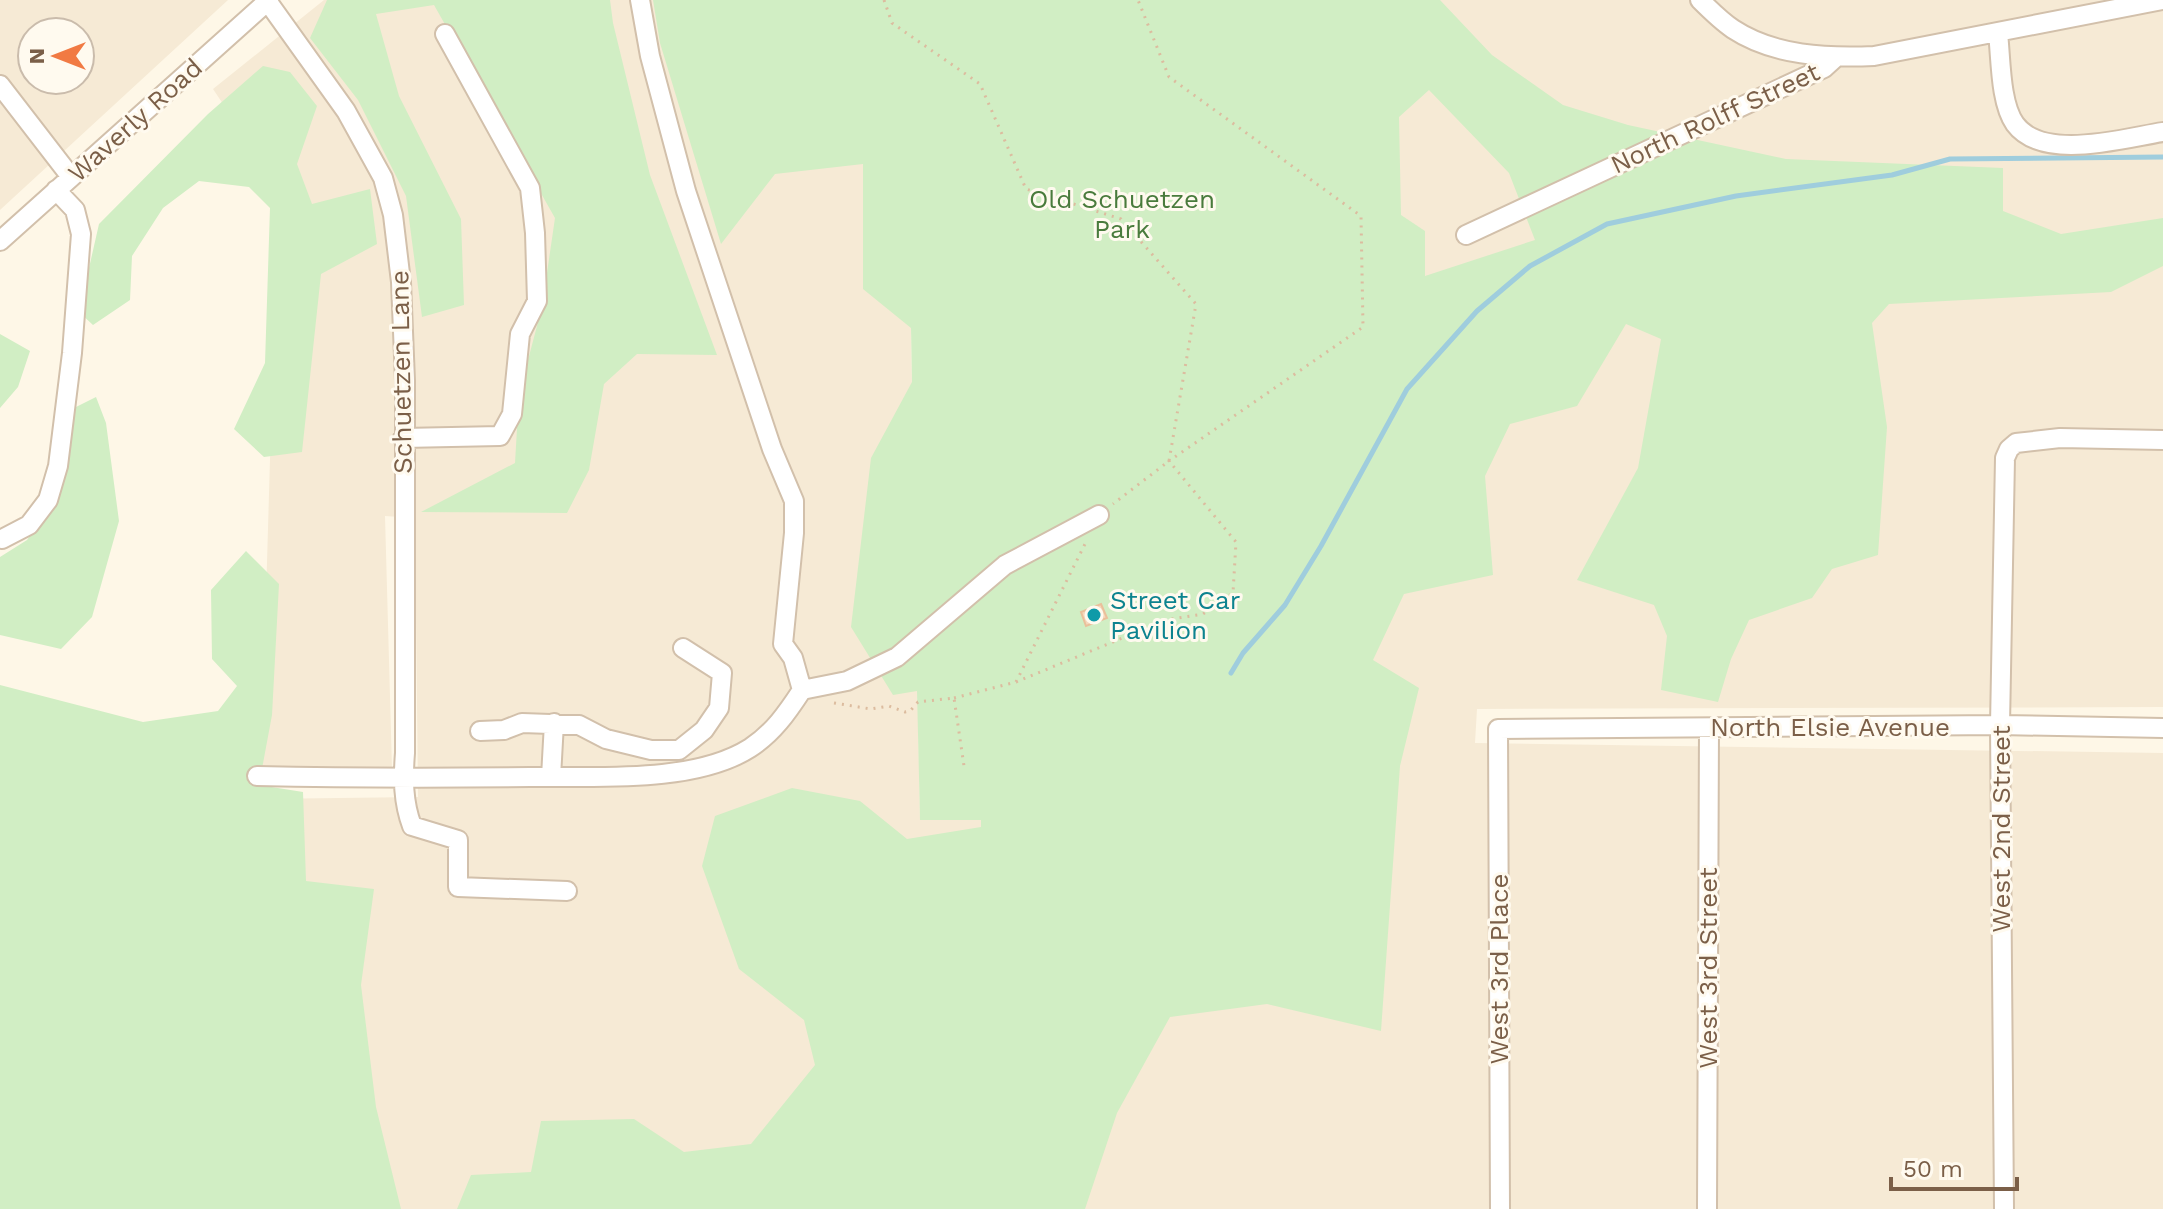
<svg xmlns="http://www.w3.org/2000/svg" width="2163" height="1209" font-family="'Work Sans',sans-serif">
  <style>
    .residential { fill: #f6ead5; fill-rule: evenodd }
    .green { fill: #d1eec4; fill-rule: evenodd }
    .lines { fill: none; stroke-linecap: round; stroke-linejoin: round }
    .stream { stroke: #9fcddd; stroke-width: 5 }
    .building { fill: #f6d8bc; stroke: #eac09b; stroke-width: 2 }
    .minor-casing { stroke: #d2c0ab; stroke-width: 22 }
    .path { stroke: #dcbc9f; stroke-width: 3; stroke-dasharray: 2 6; stroke-linecap: butt }
    .minor { stroke: #fff; stroke-width: 18 }
    .culture-dot { fill: #0f9aa8; stroke: #fffaef; stroke-width: 3 }
    .labels { text-anchor: middle; dominant-baseline: central; stroke-width: 6; stroke-linejoin: round; paint-order: stroke }
    .street-label { font-size: 26px; fill: #7b5f48; stroke: #fffaef }
    .park-label { font-size: 26px; fill: #497b3c; stroke: #fffaef }
    .culture-label { font-size: 26px; fill: #0d838f; stroke: #fffaef; text-anchor: start }
  </style>
  <rect width="100%" height="100%" fill="#fef7e7"/>
  <path class="residential" d="M0 0H228L0 210ZM32 32H80V80H32Z
    M324 0H905L920 820H996L1396 0H2163V707L1477 709 1475 743 2163 753V1209H257L260 799 418 797 415 518 385 516 392 769 261 768 278 186 213 89Z"/>
  <path class="green" d="M327 0H610L613 23 650 175 717 355 637 354 604 384 589 470 567 513 421 512 515 463 519 394 542 307 555 218 434 5 376 14 399 96 461 219 464 305 422 317 406 196 358 100 310 38Z
    M653 0H1440L1492 55 1563 105 1628 125 1786 159 2003 168V211L2061 234 2163 218V266L2111 292 1889 304 1872 323 1887 427 1878 555 1832 569 1812 598 1749 620 1731 659 1718 702 1661 690 1667 636 1654 605 1577 580 1638 468 1661 339 1626 324 1577 406 1510 424 1485 476 1493 575 1404 594 1373 660 1419 688 1400 766 1381 1031 1267 1004 1170 1017 1117 1113 1085 1209H457L471 1175 531 1172 541 1121 634 1119 684 1152 751 1144 815 1065 804 1020 739 969 702 866 715 816 792 788 860 801 907 839 981 827V820H920L917 691 893 695 851 627 871 458 912 382 911 328 863 289V164L775 174 721 244 660 43ZM1429 90 1509 173 1535 240 1425 276V231L1401 215 1399 117Z
    M263 66 290 72 317 106 297 164 312 204 370 189 377 244 321 274 302 452 264 457 234 429 265 363 270 208 249 187 199 181 163 208 132 256 130 300 93 325 79 312 99 224 208 114Z
    M0 334 30 351 18 387 0 408Z
    M96 397 106 423 119 521 92 617 61 649 0 635V557L27 540 58 494 76 407Z
    M246 551 279 584 272 715 259 785 303 792 306 881 374 889 361 985 376 1107 401 1209H0V685L143 722 218 711 237 686 212 659 211 590Z"/>
  <g class="lines">
    <path class="stream" d="M1231 673 1243 653 1285 605 1321 546 1407 389 1477 311 1530 266 1607 224 1736 196 1892 175 1950 159 2163 157"/>
  </g>
  <path class="building" d="M1101 604 1107 618 1086 626 1081 612Z"/>
  <g class="lines">
    <defs>
      <path id="minor" d="M1700 0C1710 10 1721 21 1733 29 1774 56 1827 58 1874 56L2162 0
        M268 2 346 111 383 178 393 215 401 282 405 381V753C403 778 403 802 412 826L458 840V887L567 891
        M1998 33C2001 59 2000 103 2015 124 2043 162 2124 138 2163 132
        M0 85 71 177
        M1466 235 1824 68 1835 58
        M0 241 269 0
        M403 438 500 436 512 414 520 334 537 301 535 233 530 188 445 34
        M2 539 29 525 48 500 58 466 72 353 81 234 75 210 56 190
        M802 690 847 681 897 657 1005 565 1099 515
        M480 731 504 730 522 723 579 725 606 739 651 750H679L704 730 719 708 722 673 683 648
        M257 776C348 778 439 778 530 777 595 776 693 784 750 748 773 733 787 713 802 690L793 658 783 644 794 533V501L772 449 686 191 650 56 640 0
        M551 777 554 723
        M1500 1209 1498 729 2000 725 2163 728
        M1707 1209 1709 728
        M2004 1209 2000 725 2005 458 2009 449 2016 443 2060 438 2163 440"/>
    </defs>
    <use href="#minor" class="minor-casing"/>
    <path class="path" d="M884 0 892 23 980 84 1026 189 1121 219 1196 304 1169 461 1113 504
      M1016 682 1166 620 1203 614 1233 593 1236 542 1169 461 1363 327 1361 216 1169 77 1138 0
      M954 698 1016 682 1086 542
      M834 703 871 709 889 706 905 712 910 711 918 702 954 698 964 766"/>
    <use href="#minor" class="minor"/>
  </g>
  <circle class="culture-dot" cx="1094" cy="615" r="8"/>
  <g class="labels">
    <g class="street-label">
      <text transform="translate(1715 118) rotate(-25)">North Rolff Street</text>
      <text transform="translate(135 120) rotate(-42)">Waverly Road</text>
      <text transform="translate(401 372) rotate(-91)">Schuetzen Lane</text>
      <text x="1830" y="727">North Elsie Avenue</text>
      <text transform="translate(2001 829) rotate(-90)">West 2nd Street</text>
      <text transform="translate(1708 968) rotate(-90)">West 3rd Street</text>
      <text transform="translate(1499 969) rotate(-90)">West 3rd Place</text>
    </g>
    <g class="park-label">
      <text x="1122" y="199">Old Schuetzen<tspan x="1122" dy="30">Park</tspan></text>
    </g>
    <g class="culture-label">
      <text x="1110" y="600">Street Car<tspan x="1110" dy="30">Pavilion</tspan></text>
    </g>
  </g>
  <g transform="translate(56 56) rotate(270)"><circle r="38" fill="#fffaef" stroke="#cabcac" stroke-width="2"/>
  <path d="M0-6L14 30L0 20L-14 30Z" fill="#f17a43"/>
  <text y="-12" font-size="22" font-weight="bold" text-anchor="middle" fill="#7b5f48">N</text>
  </g>
  <path d="M1891 1177v12h126v-12" fill="none" stroke="#7b5f48" stroke-width="4"/>
  <text x="1903" y="1177" font-size="24" fill="#7b5f48" stroke="#fffaef" stroke-width="6" paint-order="stroke">50 m</text>
</svg>
